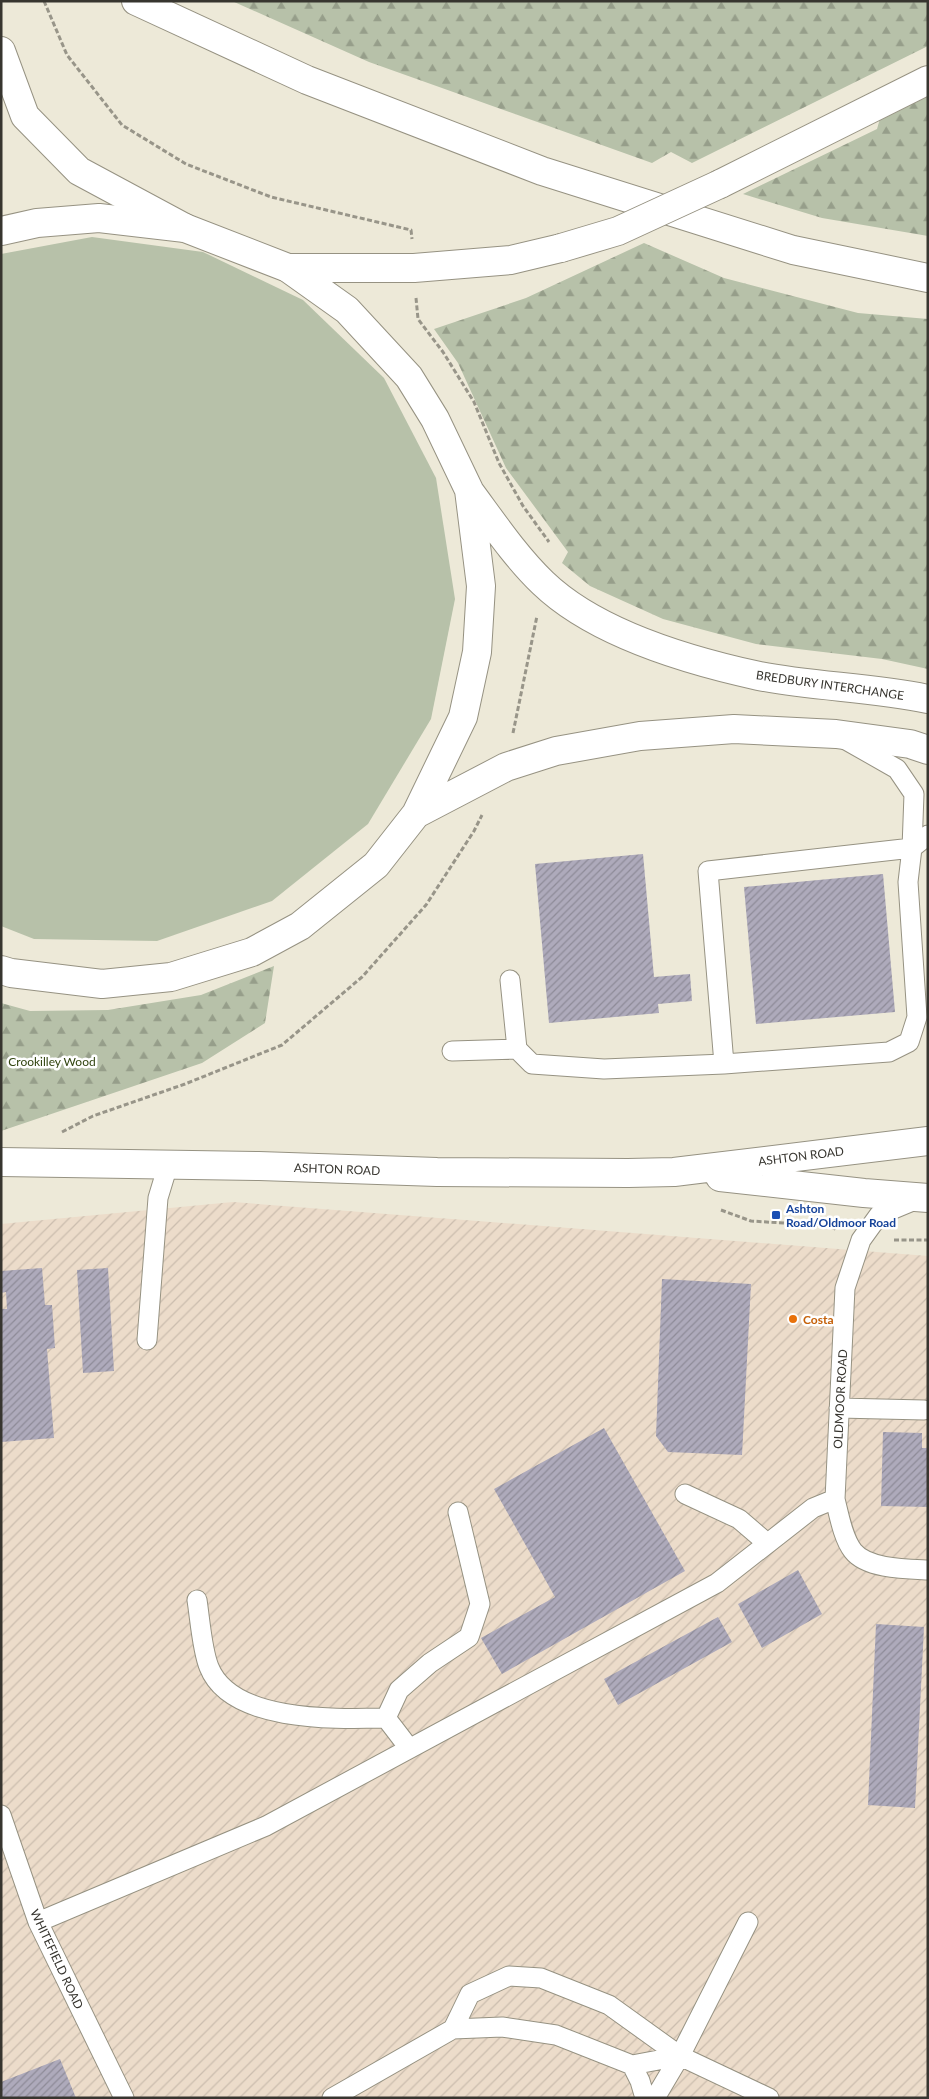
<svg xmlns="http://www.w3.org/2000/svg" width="929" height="2099" font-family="Lato,sans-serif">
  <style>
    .industrial { fill: url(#industrial-furrows) }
    .grass { fill: #b7c1a9 }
    .forest { fill: url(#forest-firs) }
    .building { fill: url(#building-hatch) }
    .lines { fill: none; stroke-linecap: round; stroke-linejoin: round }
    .service-casing { stroke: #969282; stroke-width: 21 }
    .primary-casing { stroke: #969282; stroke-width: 30 }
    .trunk-casing { stroke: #969282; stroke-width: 30 }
    .motorway-casing { stroke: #969282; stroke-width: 30 }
    .path { stroke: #989589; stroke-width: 3; stroke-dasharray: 5 2.5; stroke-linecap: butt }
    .service { stroke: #fff; stroke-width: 19 }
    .primary { stroke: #fff; stroke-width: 28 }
    .trunk { stroke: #fff; stroke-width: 28 }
    .motorway { stroke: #fff; stroke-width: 28 }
    .motorway-bridge-casing { stroke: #969282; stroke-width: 30; stroke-linecap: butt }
    .motorway-bridge { stroke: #fff; stroke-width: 28 }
    .transit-dot { fill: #1a4fb4; stroke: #fff; stroke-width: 2 }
    .food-dot { fill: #e8710a; stroke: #fff; stroke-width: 2 }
    .labels { text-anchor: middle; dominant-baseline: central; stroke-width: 5; stroke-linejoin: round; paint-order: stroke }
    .street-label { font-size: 12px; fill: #37352f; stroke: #fff }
    .park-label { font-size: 12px; fill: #31440f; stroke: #fff }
    .transit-label { font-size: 12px; font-weight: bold; fill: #164399; stroke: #fff; text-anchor: start }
    .food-label { font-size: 12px; font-weight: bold; fill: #c56008; stroke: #fff; text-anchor: start }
  </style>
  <defs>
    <pattern id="industrial-furrows" width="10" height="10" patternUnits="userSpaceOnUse" patternTransform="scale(1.25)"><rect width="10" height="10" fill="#ecdcca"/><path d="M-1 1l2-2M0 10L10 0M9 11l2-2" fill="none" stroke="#cbbdae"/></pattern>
    <pattern id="forest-firs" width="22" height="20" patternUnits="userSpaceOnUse" patternTransform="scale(1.25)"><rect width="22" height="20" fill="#b7c1a9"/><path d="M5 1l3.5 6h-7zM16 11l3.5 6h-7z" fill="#969e8a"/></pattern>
    <pattern id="building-hatch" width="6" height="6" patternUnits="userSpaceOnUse" patternTransform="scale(1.25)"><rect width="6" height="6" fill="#aeaabb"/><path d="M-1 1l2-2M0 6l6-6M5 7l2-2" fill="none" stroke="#8e8b98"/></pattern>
  </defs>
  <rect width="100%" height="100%" fill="#ede9d8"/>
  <path class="industrial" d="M233 1202 928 1256V2098H1V1224Z"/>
  <path class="grass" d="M92 237 203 252 303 300 384 378 436 478 455 599 431 719 368 824 272 901 157 941 34 939 1 926V254Z"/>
  <path class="forest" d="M232 1H928V46L692 163 671 152 652 163 369 62Z
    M928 94V236L822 218 743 194 877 129 881 115Z
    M644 243 724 278 858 313 928 319V669L882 659 756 644 663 619 590 586 562 563 568 552 506 468 458 363 434 329 526 298Z
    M274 966 265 1023 202 1063 1 1131V1003L30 1011 108 1010 201 995Z"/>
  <path class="building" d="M643 854 654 977 690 974 692 1001 658 1004 659 1013 549 1023 535 864Z
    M883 874 895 1012 756 1024 744 887Z
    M42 1268 45 1305H52L55 1348 47 1349 54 1438 1 1442V1309H7L6 1292 1 1293V1271Z
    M108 1268 114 1371 83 1373 77 1270Z
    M662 1279 751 1284 742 1455 668 1452 656 1436Z
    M604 1428 685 1571 502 1674 481 1638 555 1597 494 1489Z
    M883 1432 922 1433V1448H928V1507L881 1506Z
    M798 1570 822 1614 762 1648 738 1604Z
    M718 1617 732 1642 618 1705 604 1679Z
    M876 1624 924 1627 915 1808 868 1805Z
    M60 2059 76 2098H1V2082Z"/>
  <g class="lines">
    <defs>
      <path id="service" d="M510 980 517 1049 532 1064 604 1069 724 1064 889 1052 909 1042 917 1017 908 882 912 848 914 794 897 769 846 740
        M452 1051 517 1049
        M724 1064 708 871 912 848 928 835
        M915 1200 879 1215 861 1240 845 1288 835 1499C839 1515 843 1538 853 1551 867 1569 907 1569 928 1570
        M147 1340 158 1198 168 1165
        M839 1408 924 1410
        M685 1494 739 1519 767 1543
        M197 1600C200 1619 202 1650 209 1667 231 1723 337 1719 386 1718L409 1748
        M386 1718 399 1690 430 1663 469 1637 480 1604 458 1512
        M1 1815 38 1922 124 2098
        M38 1922 266 1826 717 1583 813 1508 835 1499
        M453 2029 502 2027 556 2035 632 2065 640 2081 645 2098
        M632 2065 680 2056
        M332 2098 453 2029 470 1994 509 1976 541 1978 609 2005 680 2056 769 2098
        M655 2098 680 2056 748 1922"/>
      <path id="primary" d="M1 1162 259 1166 437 1172 628 1173 674 1172 928 1141
        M720 1177 864 1193 928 1198"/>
      <path id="trunk" d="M1 231 37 223 99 218 185 228 288 268 347 310 409 377 435 419 469 490 481 586 477 652 463 717 416 814 376 865 300 926 252 952 171 977 102 984 11 973 1 970
        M470 492C493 523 515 556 543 583 595 633 690 661 759 676 815 687 872 687 928 699
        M416 814 506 767 556 751 640 736 734 729 836 734 910 744 928 750"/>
      <path id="motorway" d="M136 1 307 80 542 171 793 250 928 278
        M1 51 25 116 79 171 185 228
        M720 184 928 80
        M288 268H414L511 260 561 248"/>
    </defs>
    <use href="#service" class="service-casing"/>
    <use href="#primary" class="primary-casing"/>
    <use href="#trunk" class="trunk-casing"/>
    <use href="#motorway" class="motorway-casing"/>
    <path class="path" d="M44 1 67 55 122 125 186 164 271 197 411 230 412 239
      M416 298 418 319 443 352 474 402 499 463 523 506 549 542
      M513 733 537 616
      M62 1132 93 1116 185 1084 282 1045 362 977 426 905 474 831 482 815
      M721 1210 751 1221 830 1226 837 1230
      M894 1240H928"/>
    <use href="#service" class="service"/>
    <use href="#primary" class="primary"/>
    <use href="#trunk" class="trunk"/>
    <use href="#motorway" class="motorway"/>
    <defs>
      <path id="motorway-bridge" d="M561 248 618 231 720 184"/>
    </defs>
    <use href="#motorway-bridge" class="motorway-bridge-casing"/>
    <use href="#motorway-bridge" class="motorway-bridge"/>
  </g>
  <rect class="transit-dot" x="771" y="1210" width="10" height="10" rx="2.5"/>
  <circle class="food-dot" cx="793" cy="1319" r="5"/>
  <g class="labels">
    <g class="street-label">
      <text transform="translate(830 685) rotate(8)">BREDBURY INTERCHANGE</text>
      <text transform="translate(801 1156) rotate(-7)">ASHTON ROAD</text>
      <text transform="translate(337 1169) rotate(2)">ASHTON ROAD</text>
      <text transform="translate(840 1399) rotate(-87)">OLDMOOR ROAD</text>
      <text transform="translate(57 1959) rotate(65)">WHITEFIELD ROAD</text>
    </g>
    <g class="park-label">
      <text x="52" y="1061">Crookilley Wood</text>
    </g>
    <g class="transit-label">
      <text x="786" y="1208">Ashton<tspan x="786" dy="14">Road/Oldmoor Road</tspan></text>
    </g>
    <g class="food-label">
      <text x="803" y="1319">Costa</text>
    </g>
  </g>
  <rect width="929" height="2099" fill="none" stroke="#37352f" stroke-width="5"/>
</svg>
